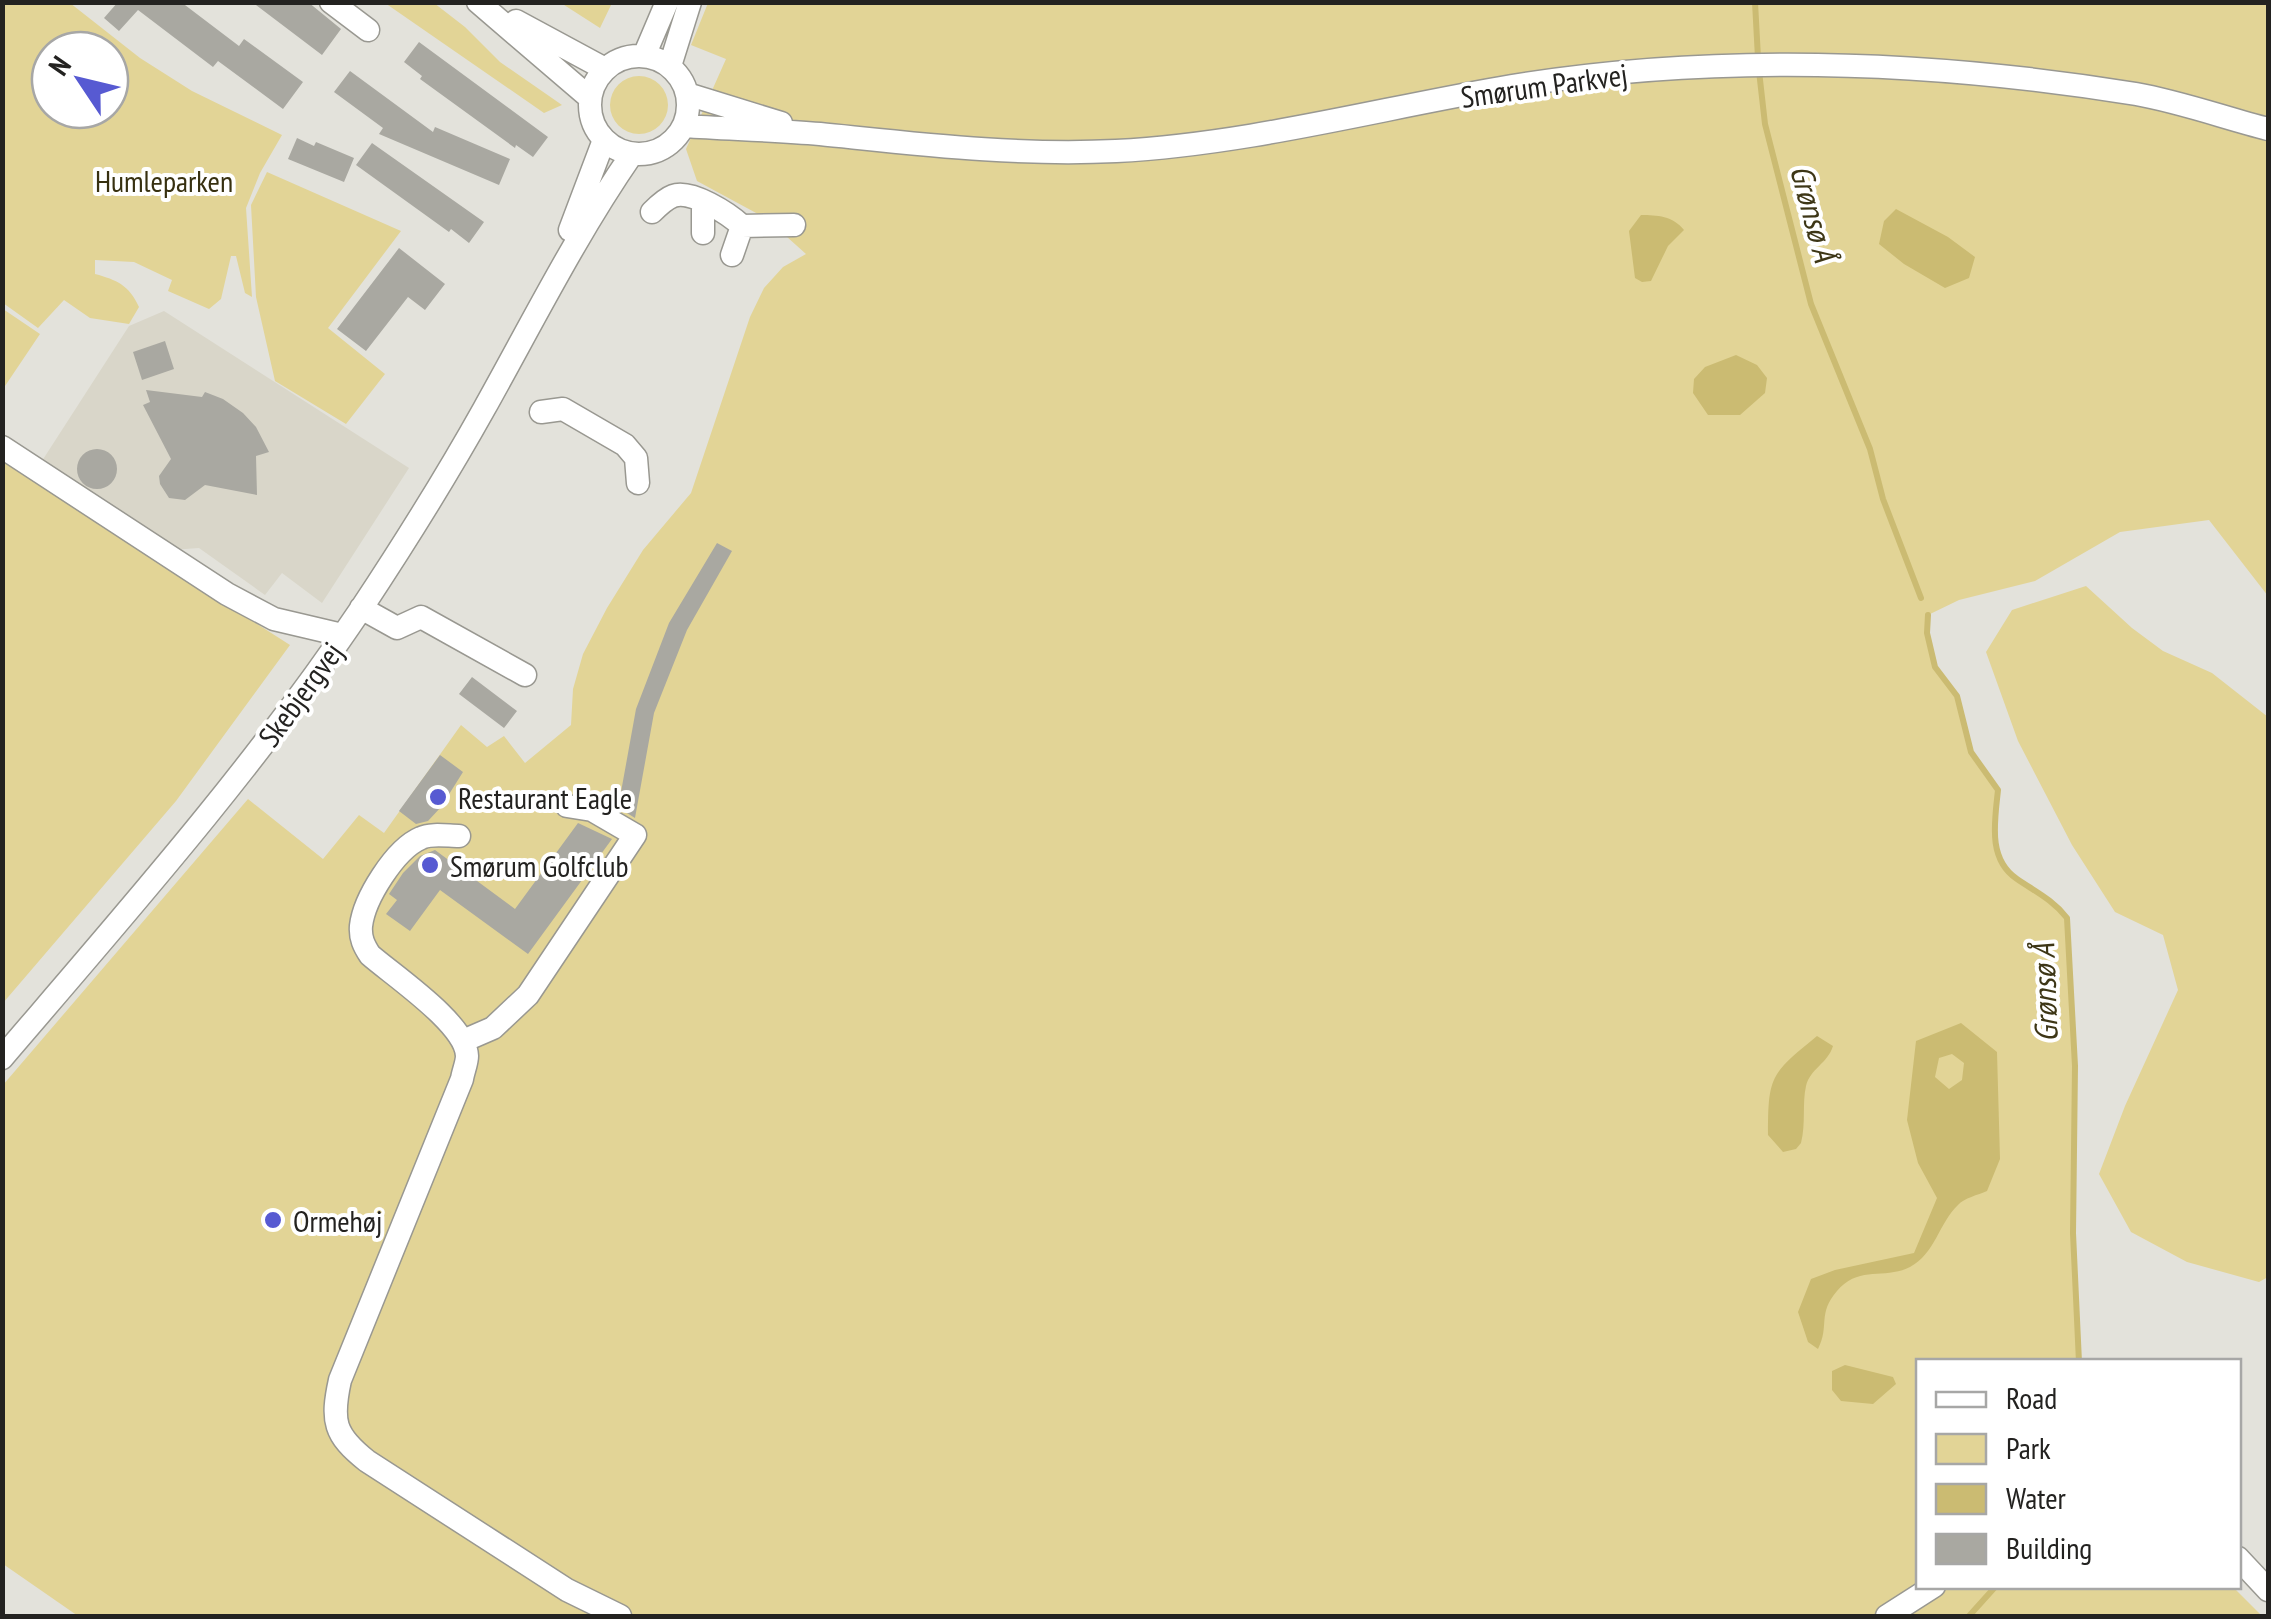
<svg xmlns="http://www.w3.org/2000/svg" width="2271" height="1619" font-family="'PT Sans Narrow',sans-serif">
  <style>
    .built { fill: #d9d6c9 }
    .green { fill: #e2d496; fill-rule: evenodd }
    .water { fill: #cbbb72; fill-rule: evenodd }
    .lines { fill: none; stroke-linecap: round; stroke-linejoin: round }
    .stream { stroke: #cbbb72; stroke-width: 6 }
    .building { fill: #a9a8a1 }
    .minor-casing { stroke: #999891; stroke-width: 25 }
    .minor { stroke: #fff; stroke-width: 22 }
    .poi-dot { fill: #575ad2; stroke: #fff; stroke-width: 4 }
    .labels { text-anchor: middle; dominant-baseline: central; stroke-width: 8; stroke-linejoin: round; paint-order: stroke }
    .street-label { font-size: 30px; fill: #232220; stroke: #fff }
    .park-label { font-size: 30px; fill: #373010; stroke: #fff }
    .poi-label { font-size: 30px; fill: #232220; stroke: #fff; text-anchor: start }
    .water-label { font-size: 32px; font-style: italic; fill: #3d3616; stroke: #fff }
  </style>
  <rect width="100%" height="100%" fill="#e3e2db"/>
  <path class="built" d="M164 311 409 468 322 603 282 573 265 595 199 548 171 550 40 464 129 326Z"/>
  <path class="green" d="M3 2 70 3 140 58 192 91 282 135 260 173 246 208 252 297 245 293 236 256H231L221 299 209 309 168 291 172 280 134 262 95 260V274C117 280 129 285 139 307L129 324 90 318 64 300 38 328 3 303ZM50 50H110V110H50Z
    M385 3H434L465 27 500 62 562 105 544 113Z
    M561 3H612L600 28Z
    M708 3H2268V596L2209 520 2120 532 2035 581 1959 600 1928 615 1927 633 1935 667 1957 696 1971 752 1998 790C1995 820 1987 859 2017 879 2036 892 2053 900 2067 918L2075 1066 2073 1233 2079 1361 1918 1362V1586L2233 1587 2262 1616H78L3 1564V1085L248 799 323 859 359 815 384 833 461 725 487 747 504 736 525 763 571 725 573 689 583 654 607 608 643 550 691 493 750 317 764 288 783 267 806 254 767 219 697 181 686 149 726 59 691 45Z
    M610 105a29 29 0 1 1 58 0a29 29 0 1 1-58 0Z
    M267 172 401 231 328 328 385 374 346 424 275 381 256 297 251 205Z
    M3 309 40 334 3 389Z
    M2 460 290 645 176 801 3 1003Z
    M2086 586 2132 628 2163 651 2212 673 2268 717V1277L2259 1282 2187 1262 2131 1232 2099 1174 2125 1106 2178 990 2163 935 2115 912 2072 845 2018 741 1986 652 2012 610Z"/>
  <path class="water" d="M1896 209 1948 237 1975 257 1969 278 1945 288 1904 264 1879 244 1884 221Z
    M1641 215C1657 215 1673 216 1684 230L1668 246 1651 281 1642 282 1635 278 1629 231Z
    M1736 355 1757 365 1767 378 1765 393 1740 415H1708L1693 393 1694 379 1705 367Z
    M1961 1023 1997 1052 2000 1159 1987 1191C1978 1195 1964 1198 1958 1205 1939 1223 1935 1254 1910 1267 1884 1280 1859 1265 1837 1291 1817 1314 1830 1326 1818 1349L1808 1342 1798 1312 1811 1279 1835 1270 1914 1253 1937 1198 1918 1163 1907 1120 1916 1041ZM1952 1054 1964 1063 1962 1080 1949 1089 1935 1077 1939 1058Z
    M1817 1036 1833 1046C1828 1063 1810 1069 1806 1086 1802 1104 1806 1124 1801 1143L1796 1149 1783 1152 1768 1135C1768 1075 1771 1074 1817 1036Z
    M1845 1365 1893 1377 1896 1384 1873 1404 1841 1401 1832 1390V1371Z"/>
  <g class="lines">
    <path class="stream" d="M1755 2 1758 58
      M1759 71 1765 124 1811 304 1870 449 1883 499 1921 598
      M1928 615 1927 633 1935 667 1957 696 1971 752 1998 790C1995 820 1987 859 2017 879 2036 892 2053 900 2067 918L2075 1066 2073 1233 2079 1362
      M1969 1616 1996 1586"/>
  </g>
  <path class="building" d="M118 2H181L239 46 244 39 303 82 283 109 218 61 213 67 138 10 119 31 104 18Z
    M252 2H308L341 29 322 55Z
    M419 42 548 137 533 157 516 145 515 148 420 79 422 76 404 62Z
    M350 71 433 132 435 127 510 159 499 185 379 134 383 128 334 92Z
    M297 138 314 146 316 142 354 158 344 182 288 159Z
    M372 143 484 222 469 243 451 229 449 232 356 165Z
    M399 248 445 284 425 310 408 297 366 351 337 329Z
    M165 341 174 369 142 380 133 352Z
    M146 390 202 397 205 392 223 399 243 413 256 427 269 452 256 456 257 495 205 485 185 500 169 498 160 484 159 476 171 459 143 405 150 402Z
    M77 469a20 20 0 1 1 40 0a20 20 0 1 1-40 0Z
    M717 543 732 551 687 630 654 713 635 818 614 805 616 791 621 792 636 709 669 623Z
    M472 677 517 711 504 728 459 694Z
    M440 755 463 772 441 807 428 821 416 824 399 811Z
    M578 823 612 839 528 954 440 890 410 931 386 914 397 900 389 894 403 873 420 856 435 850 515 909Z"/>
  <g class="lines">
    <defs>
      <path id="minor" d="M331 2 368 30
        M478 2 590 98
        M516 21 605 69
        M590 105a49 49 0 1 1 98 0a49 49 0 1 1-98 0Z
        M644 56 667 2
        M670 66 690 2
        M687 94 781 123
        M684 126C729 129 775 130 820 134 919 144 1016 156 1116 151 1250 144 1381 108 1512 86 1718 53 1932 61 2136 94 2181 102 2225 118 2268 129
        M703 202V233
        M652 212C658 206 665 199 673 196 691 189 729 214 742 226L794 225
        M570 230 604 140
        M732 255 742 226
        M541 412 563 409 625 445 636 458 638 483
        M2 447 227 594 274 619 342 635
        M361 608 397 628 421 617 525 675
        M459 836C448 836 431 833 421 838 395 849 364 899 361 926 360 938 364 946 370 955 394 976 466 1024 467 1056 467 1063 463 1072 462 1079L340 1380C331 1421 334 1435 367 1461L567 1590 620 1616
        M463 1041 493 1028 528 995 635 835 592 810 567 806
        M2 1058C127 912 254 768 361 609 404 544 446 477 484 409 532 323 576 235 632 154
        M2238 1558 2268 1590
        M1887 1616 1934 1586"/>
    </defs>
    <use href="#minor" class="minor-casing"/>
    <use href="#minor" class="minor"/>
  </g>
  <g class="poi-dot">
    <circle cx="438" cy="797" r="10"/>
    <circle cx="430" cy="865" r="10"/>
    <circle cx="273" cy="1220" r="10"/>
  </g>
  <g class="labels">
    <g class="street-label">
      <text transform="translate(1544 85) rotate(-8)">Smørum Parkvej</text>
      <text transform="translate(300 694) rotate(-54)">Skebjergvej</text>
    </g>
    <g class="park-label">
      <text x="164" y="180">Humleparken</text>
    </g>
    <g class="poi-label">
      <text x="458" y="797">Restaurant Eagle</text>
      <text x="450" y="865">Smørum Golfclub</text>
      <text x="293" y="1220">Ormehøj</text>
    </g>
    <g class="water-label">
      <text transform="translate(1814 213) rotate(75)">Grønsø Å</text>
      <text transform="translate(2044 993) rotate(-92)">Grønsø Å</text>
    </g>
  </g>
  <rect width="2271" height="1619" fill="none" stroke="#232220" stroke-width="10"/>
  <rect x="1916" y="1359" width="325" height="230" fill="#ffffff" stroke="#a7a7a6" stroke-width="2.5"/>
  <rect x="1936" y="1392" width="50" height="15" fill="#ffffff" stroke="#a7a7a6" stroke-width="2.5"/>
  <text x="2006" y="1409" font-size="30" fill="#232220">Road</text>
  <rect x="1936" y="1434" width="50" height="30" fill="#e2d496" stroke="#a7a7a6" stroke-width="2.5"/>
  <text x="2006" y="1459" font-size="30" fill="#232220">Park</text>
  <rect x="1936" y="1484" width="50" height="30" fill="#cbbb72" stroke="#a7a7a6" stroke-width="2.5"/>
  <text x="2006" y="1509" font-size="30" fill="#232220">Water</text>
  <rect x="1936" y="1534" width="50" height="30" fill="#a9a8a1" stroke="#a7a7a6" stroke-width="2.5"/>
  <text x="2006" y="1559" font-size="30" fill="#232220">Building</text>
  <g transform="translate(80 80) rotate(305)"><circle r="48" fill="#ffffff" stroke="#a7a7a6" stroke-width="2.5"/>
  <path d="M0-8L18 38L0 25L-18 38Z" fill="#575ad2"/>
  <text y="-15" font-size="28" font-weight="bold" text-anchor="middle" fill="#232220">N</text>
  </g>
</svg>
